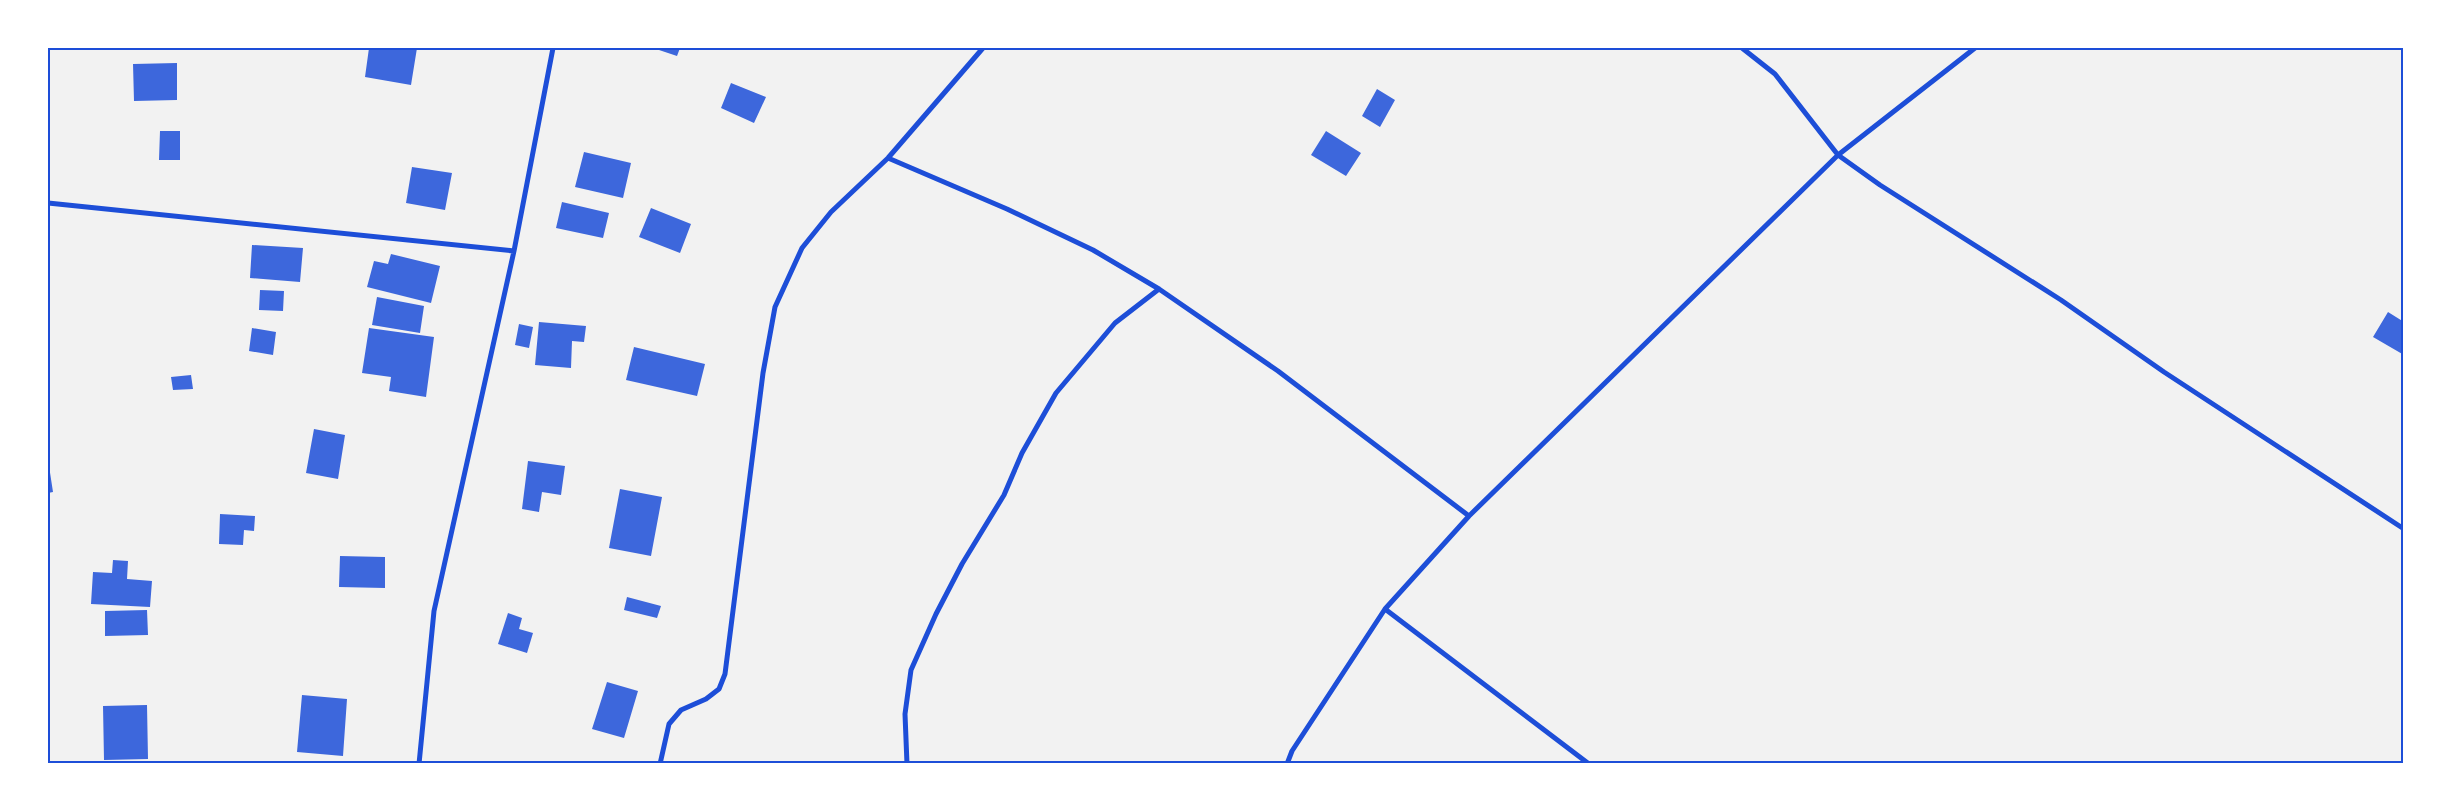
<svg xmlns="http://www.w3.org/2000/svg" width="2451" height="811" font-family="'Open Sans',sans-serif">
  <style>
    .building { fill: #3d67dc }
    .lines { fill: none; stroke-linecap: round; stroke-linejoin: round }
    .minor { stroke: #1d4ed8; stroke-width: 5 }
    .neatline { fill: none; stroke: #1d4ed8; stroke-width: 2 }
  </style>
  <rect width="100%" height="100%" fill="#f2f2f2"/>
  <path class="building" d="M369 48H417L411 85 365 77Z
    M653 48H680L677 56Z
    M177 63V100L134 101 133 64Z
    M731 83 766 97 754 123 721 108Z
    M1377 89 1395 100 1380 127 1362 116Z
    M160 131H180V160H159Z
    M1326 131 1361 153 1346 176 1311 155Z
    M584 152 631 163 623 198 575 187Z
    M412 167 452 173 445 210 406 203Z
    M562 202 609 213 603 238 556 228Z
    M651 208 691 224 680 253 639 237Z
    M252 245 303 248 300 282 250 278Z
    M391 254 440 266 431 303 367 287 374 261 388 264Z
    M260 290 284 291 283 311 259 310Z
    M377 297 424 306 420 333 372 325Z
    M2388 312 2404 322V355L2373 337Z
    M539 322 586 326 584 342 572 341 571 368 535 365Z
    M519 324 533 327 529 348 515 345Z
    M252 328 276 332 273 355 249 351Z
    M369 328 434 337 426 397 389 391 391 377 362 373Z
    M634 347 705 364 697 396 626 380Z
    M191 375 193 389 173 390 171 377Z
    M314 429 345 435 338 479 306 473Z
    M528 461 565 466 561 495 542 492 539 512 522 509Z
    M49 466 53 492 48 493V467Z
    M620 489 662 497 651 556 609 548Z
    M220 514 255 516 254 531 244 530 243 545 219 544Z
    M340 556 385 557V588L339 587Z
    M113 560 128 561 127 579 152 581 150 607 91 604 93 572 112 573Z
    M627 597 661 606 657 618 624 610Z
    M147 610 148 635 105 636V611Z
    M508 613 522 618 519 629 533 633 527 653 498 644Z
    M607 682 638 691 624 738 592 729Z
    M302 695 347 699 343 756 297 752Z
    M147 705 148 759 104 760 103 706Z"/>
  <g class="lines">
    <path class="minor" d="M1742 48 1775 74 1838 155 1880 185 2061 300 2164 372 2404 529
      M888 158 1007 209 1093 250 1159 289 1278 371 1469 516
      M48 203 514 251
      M1385 609 1589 764
      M419 764 434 611 514 251 553 48
      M660 764 669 724 681 710 706 699 719 689 725 674 763 373 775 307 802 248 831 212 888 158 983 48
      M907 764 905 714 911 670 936 614 962 564 1004 495 1022 453 1056 393 1115 323 1159 289
      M1287 764 1292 751 1385 609 1469 516 1838 155 1975 48"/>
  </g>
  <rect width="2451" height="811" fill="none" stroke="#ffffff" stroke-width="98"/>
  <rect x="49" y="49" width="2353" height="713" class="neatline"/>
</svg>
